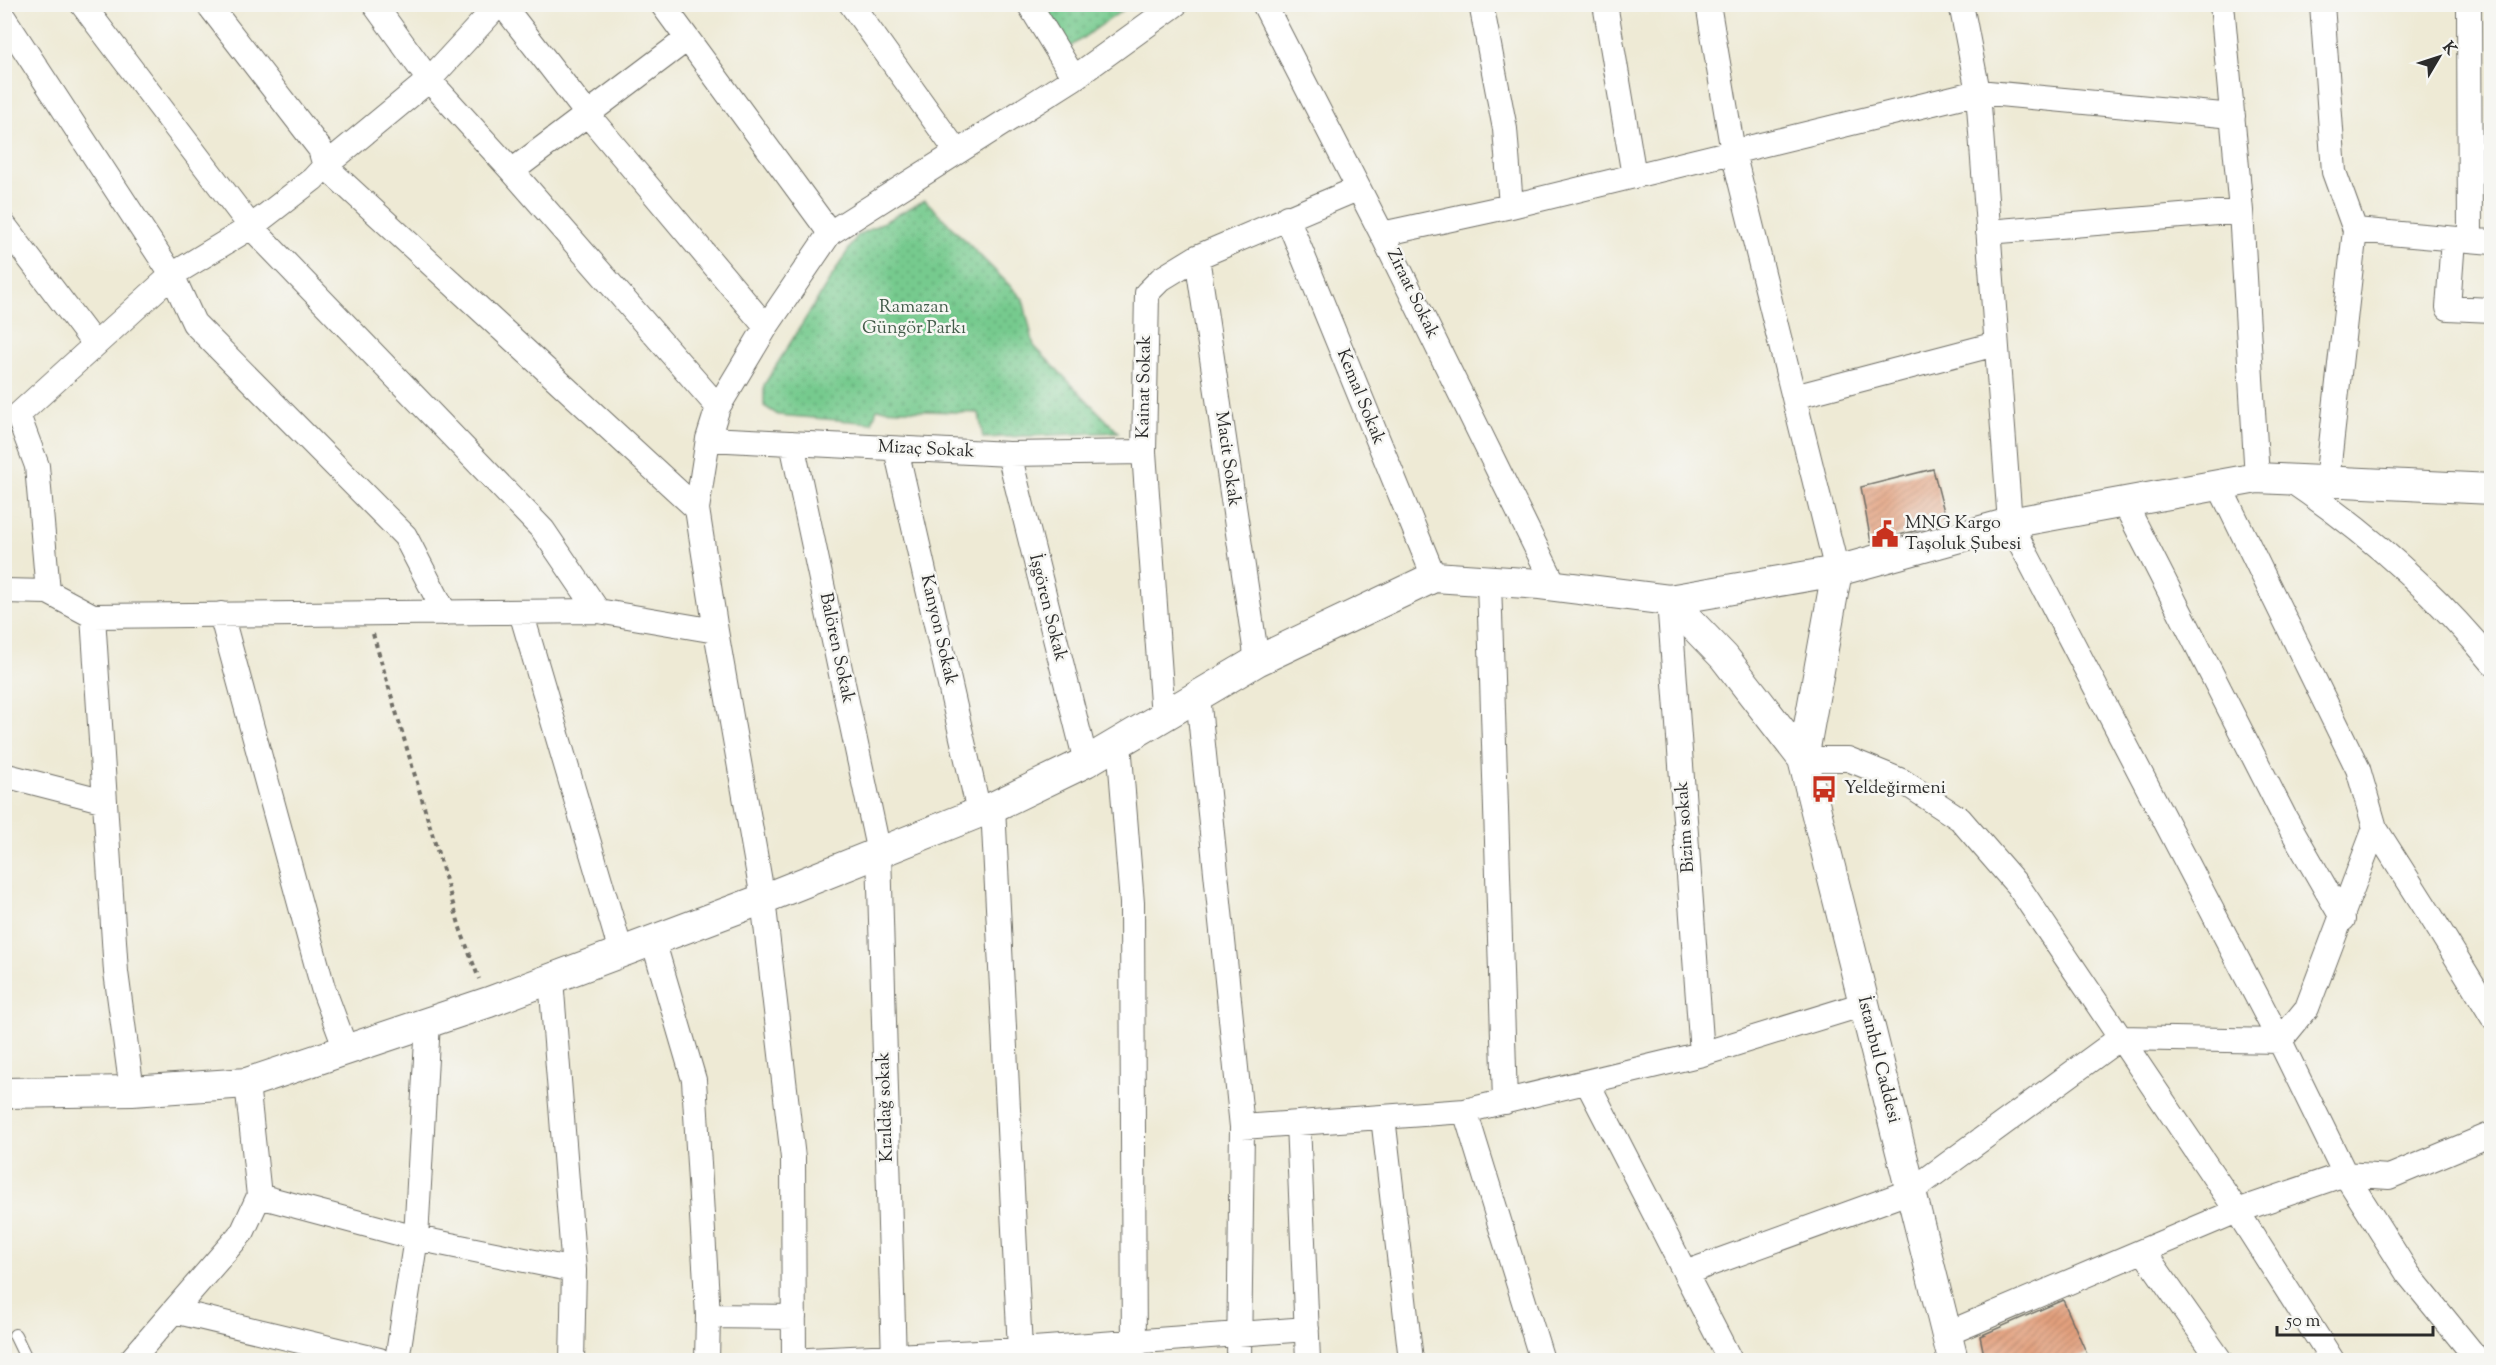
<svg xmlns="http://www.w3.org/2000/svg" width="2496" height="1365" font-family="'Sorts Mill Goudy',serif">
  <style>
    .grass { fill: url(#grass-dots); stroke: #507a5c; stroke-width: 1.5 }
    .building { fill: url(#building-hatch) }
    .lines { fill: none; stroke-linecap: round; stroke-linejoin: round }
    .service-casing { stroke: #6f6e66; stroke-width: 14 }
    .minor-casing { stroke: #6f6e66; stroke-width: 26 }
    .tertiary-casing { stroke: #6f6e66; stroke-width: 32 }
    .path { stroke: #6f6e66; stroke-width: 4; stroke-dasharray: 4.5 4.5; stroke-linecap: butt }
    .service { stroke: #fff; stroke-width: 12 }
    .minor { stroke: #fff; stroke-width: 24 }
    .tertiary { stroke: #fff; stroke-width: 30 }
    .labels { text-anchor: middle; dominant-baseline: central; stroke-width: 5; stroke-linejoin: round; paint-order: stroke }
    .street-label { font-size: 18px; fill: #2b2b2b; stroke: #f6f6f2 }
    .park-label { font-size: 18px; fill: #425b49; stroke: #f6f6f2 }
    .poi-label { font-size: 18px; fill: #2b2b2b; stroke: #f6f6f2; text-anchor: start }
  </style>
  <defs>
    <pattern id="grass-dots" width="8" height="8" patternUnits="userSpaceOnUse" patternTransform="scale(1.5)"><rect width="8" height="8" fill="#76ca8e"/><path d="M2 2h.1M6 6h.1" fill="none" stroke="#61a474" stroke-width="1.8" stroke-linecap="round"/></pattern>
    <pattern id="building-hatch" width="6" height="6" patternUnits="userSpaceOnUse" patternTransform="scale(1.5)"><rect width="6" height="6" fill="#e3a07e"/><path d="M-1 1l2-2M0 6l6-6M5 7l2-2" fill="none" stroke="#b88367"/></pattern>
  </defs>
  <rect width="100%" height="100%" fill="#f6f6f2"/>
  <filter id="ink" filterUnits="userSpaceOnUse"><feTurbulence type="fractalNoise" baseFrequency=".0167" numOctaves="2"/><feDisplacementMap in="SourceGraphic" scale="12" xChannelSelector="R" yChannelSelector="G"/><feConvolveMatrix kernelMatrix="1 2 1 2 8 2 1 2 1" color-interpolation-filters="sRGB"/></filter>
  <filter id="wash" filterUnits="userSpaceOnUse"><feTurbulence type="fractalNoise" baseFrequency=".008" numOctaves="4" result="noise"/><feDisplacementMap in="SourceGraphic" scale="24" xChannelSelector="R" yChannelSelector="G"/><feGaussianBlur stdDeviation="1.35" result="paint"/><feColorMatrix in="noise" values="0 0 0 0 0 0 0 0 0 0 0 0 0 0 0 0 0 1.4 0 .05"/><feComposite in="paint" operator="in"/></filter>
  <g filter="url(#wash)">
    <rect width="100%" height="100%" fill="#eeead5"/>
    <path class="grass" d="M1021 5H1130L1064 51Z
      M925 200 1023 299 1034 346 1118 432 983 438 979 413 877 409 872 423 778 415 764 406V385L857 236Z"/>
    <g id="blocks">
      <path class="building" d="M1933 469 1947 523 1871 542 1861 487Z
        M2063 1300 2087 1354 2073 1360H1985L1980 1336Z"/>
    </g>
  </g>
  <g filter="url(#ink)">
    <use href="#blocks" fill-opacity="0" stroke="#6f6e66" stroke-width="1.5"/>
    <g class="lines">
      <defs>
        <path id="service" d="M15 1335 27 1360"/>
        <path id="minor" d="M82 4 251 227 543 530 598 611 716 631
          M208 4 320 149 325 166 697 509
          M374 4 429 80 512 171 718 407
          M502 4 588 115 766 327
          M662 4 830 233
          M851 4 957 152
          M1029 4 1074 78
          M1264 4 1382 234 1555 586
          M1481 4 1505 129 1511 206
          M1605 4 1634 176
          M1708 4 1733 152 1837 571
          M1961 4 1978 92 2010 523 2280 1041 2345 1174 2408 1274 2478 1360
          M2222 4 2241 211 2257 478
          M2322 4 2334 172 2355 230
          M2469 4 2470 240
          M4 18 172 275 194 323 405 536 445 613
          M512 171 687 39
          M1287 217 1434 577
          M4 225 95 345
          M1988 232 2241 211
          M1382 234 1511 206 1978 92 2233 116
          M2453 239 2448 308 2492 310
          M1197 257 1257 661
          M1794 397 1996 344
          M708 439 1009 454 1144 452
          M792 443 879 853 894 1360
          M896 449 979 812
          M1009 454 1086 762
          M2290 480C2365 531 2434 591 2492 662
          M2327 481 2355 230 2492 242
          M2219 485 2358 769 2375 828 2434 921 2492 1016
          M2124 502 2285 818 2343 919
          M1489 581 1505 1102
          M4 591 48 592 93 616 598 611
          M48 592 37 466 18 415 172 275 251 227 313 179 325 166 429 80 499 4
          M1669 600 1702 1054
          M521 612 621 952
          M221 614 323 988 346 1050
          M93 616 116 972 132 1091
          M1198 696 1242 1127 1239 1360
          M1163 717 1144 452 1147 293 1161 279 1197 257 1357 189
          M1119 743 1132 903 1134 1360
          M1803 759H1848L1902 781 1960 819 2018 886 2237 1211 2332 1360
          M4 775 105 801
          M993 807 1020 1350
          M653 940 694 1080 708 1316 707 1360
          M551 979 574 1270 572 1360
          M1587 1082 1730 1360
          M1465 1111 1542 1360
          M1383 1117 1411 1360
          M1298 1123 1308 1360
          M1242 1127 1465 1111 1702 1054 1864 1004
          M259 1196 416 1238 574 1270
          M2144 1252 2220 1360
          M1685 1273 1911 1191 2120 1038 2280 1041 2307 1008 2375 828
          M174 1311 379 1360
          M708 1316 794 1317
          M1946 1334 2237 1211 2345 1174 2389 1177 2492 1134
          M131 1360 243 1231 259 1196 247 1083
          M397 1360 416 1238 428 1022
          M794 1360 793 1158 763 899 716 631 697 509 708 439 718 407 766 327 830 233 1074 78 1176 4
          M809 1360 1020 1350 1307 1329"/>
        <path id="tertiary" d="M1837 571 1803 759 1953 1360
          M1669 600 1724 657 1803 759
          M4 1093 132 1091 247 1083 489 1002 763 899 993 807 1086 762 1257 661 1434 577 1540 584 1669 600 1837 571 2010 523 2257 478 2492 489"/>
      </defs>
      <use href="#service" class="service-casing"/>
      <use href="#minor" class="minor-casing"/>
      <use href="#tertiary" class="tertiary-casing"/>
      <path class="path" d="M373 634 461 931 479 979"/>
      <use href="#service" class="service"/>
      <use href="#minor" class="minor"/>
      <use href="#tertiary" class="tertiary"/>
    </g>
  </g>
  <defs>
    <symbol id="civic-bare" viewBox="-9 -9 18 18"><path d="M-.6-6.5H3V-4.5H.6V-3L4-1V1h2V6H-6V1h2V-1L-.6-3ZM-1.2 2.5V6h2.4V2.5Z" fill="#c8321e" stroke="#f6f6f2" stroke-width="2.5" paint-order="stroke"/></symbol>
    <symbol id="bus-bare" viewBox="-9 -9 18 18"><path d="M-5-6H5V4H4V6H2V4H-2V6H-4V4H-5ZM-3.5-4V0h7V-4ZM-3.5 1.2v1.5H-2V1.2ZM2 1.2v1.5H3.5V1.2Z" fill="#c8321e" stroke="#f6f6f2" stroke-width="2.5" paint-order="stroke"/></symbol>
  </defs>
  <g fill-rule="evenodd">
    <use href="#civic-bare" x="1866" y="515" width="38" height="38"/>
    <use href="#bus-bare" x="1805" y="770" width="38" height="38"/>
  </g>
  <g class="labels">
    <g class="street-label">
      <text transform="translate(1412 294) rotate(64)">Ziraat Sokak</text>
      <text transform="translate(1145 387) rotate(-89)">Kainat Sokak</text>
      <text transform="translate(1360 397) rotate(68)">Kemal Sokak</text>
      <text transform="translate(926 450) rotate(3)">Mizaç Sokak</text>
      <text transform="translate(1227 459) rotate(82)">Macit Sokak</text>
      <text transform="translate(1047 608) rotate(76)">İşgören Sokak</text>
      <text transform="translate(938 630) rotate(77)">Kanyon Sokak</text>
      <text transform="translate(836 648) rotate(78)">Balören Sokak</text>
      <text transform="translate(1686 827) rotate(-94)">Bizim sokak</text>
      <text transform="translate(1878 1060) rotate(76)">İstanbul Caddesi</text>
      <text transform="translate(886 1107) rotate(-92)">Kızıldağ sokak</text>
    </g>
    <g class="park-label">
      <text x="914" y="308">Ramazan<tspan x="914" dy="21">Güngör Parkı</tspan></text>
    </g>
    <g class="poi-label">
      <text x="1905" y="524">MNG Kargo<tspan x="1905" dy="21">Taşoluk Şubesi</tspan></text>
      <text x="1844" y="789">Yeldeğirmeni</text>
    </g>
  </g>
  <rect width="2496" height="1365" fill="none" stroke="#f6f6f2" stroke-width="24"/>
  <g transform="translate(2439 57) rotate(51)" stroke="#f6f6f2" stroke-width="4.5" paint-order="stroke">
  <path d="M0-4.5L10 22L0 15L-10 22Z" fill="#2b2b2b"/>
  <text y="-9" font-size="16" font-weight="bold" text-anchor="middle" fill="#2b2b2b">K</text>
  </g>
  <path d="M2277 1326v9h156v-9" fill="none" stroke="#2b2b2b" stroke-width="3"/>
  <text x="2286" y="1326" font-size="18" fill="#2b2b2b" stroke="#f6f6f2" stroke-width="4.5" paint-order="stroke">50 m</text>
</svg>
